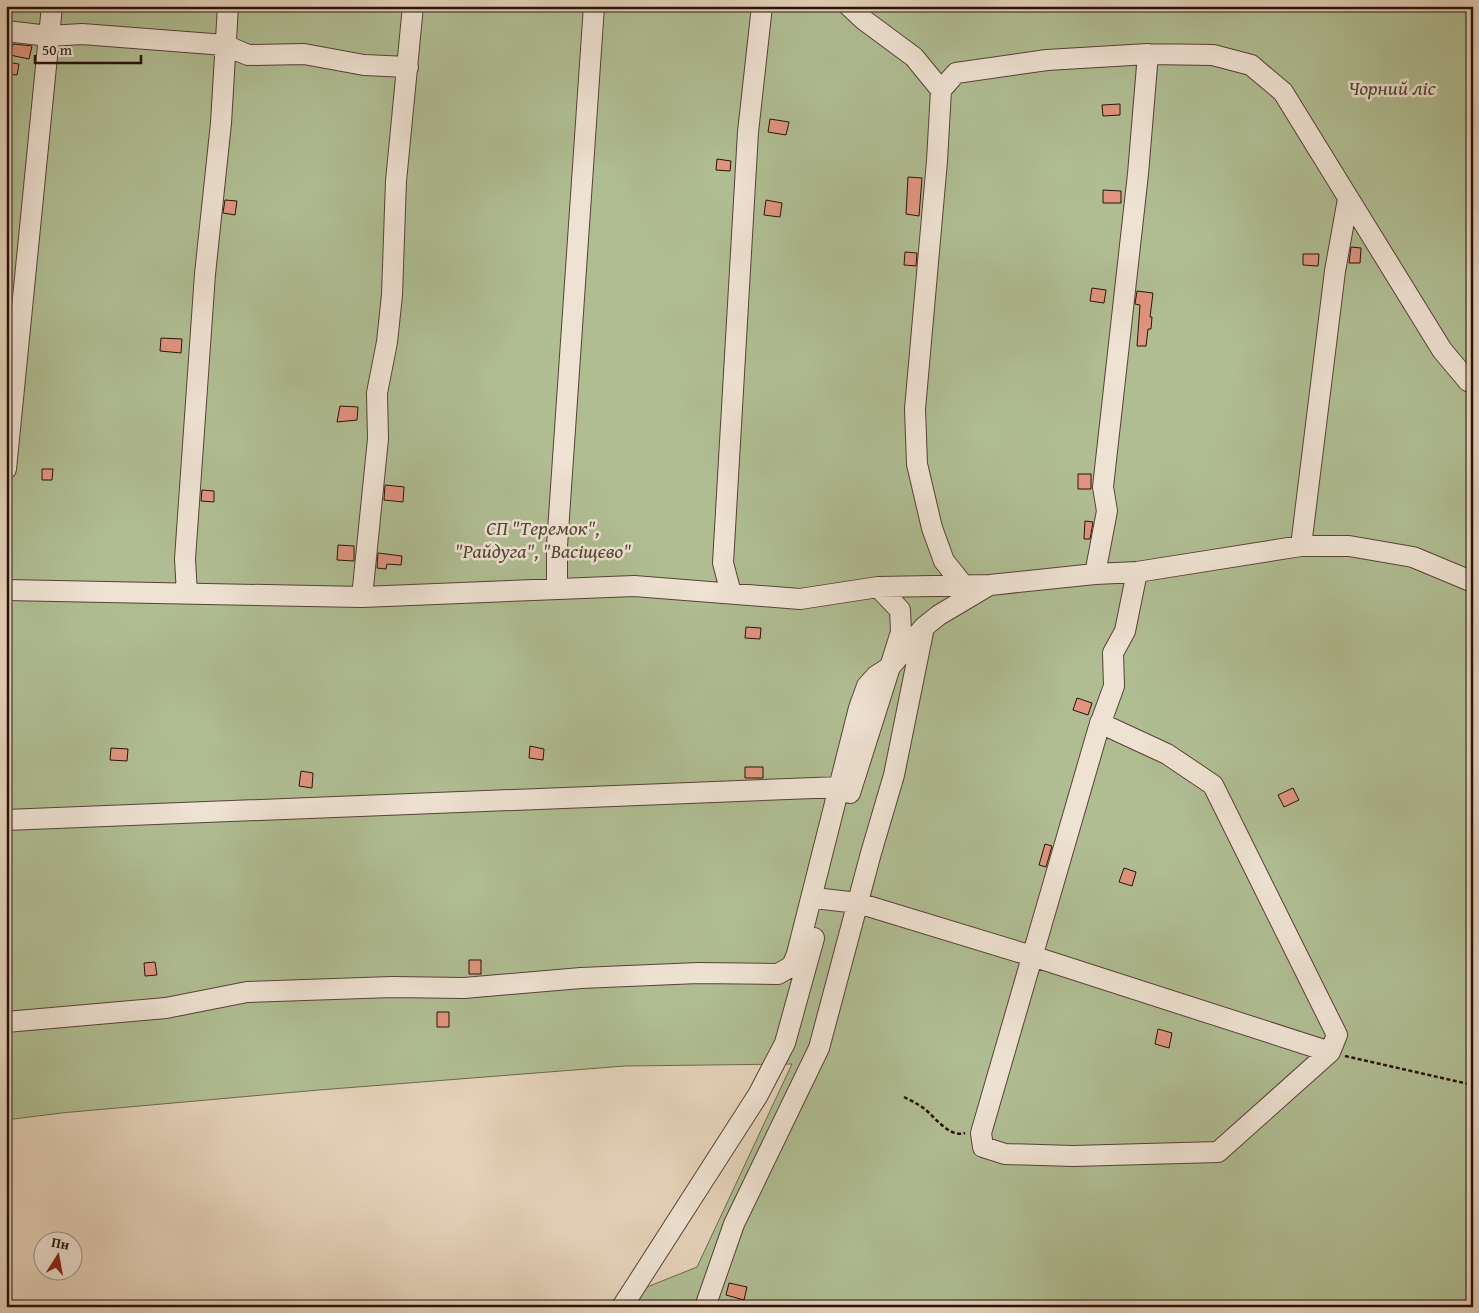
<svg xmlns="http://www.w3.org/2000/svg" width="1479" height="1313" font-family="'Gentium Book Plus',serif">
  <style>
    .green { fill: #b0bd93; stroke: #6c684e }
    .building { fill: #e1947f; stroke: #27120a }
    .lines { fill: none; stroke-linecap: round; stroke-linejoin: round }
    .minor-casing { stroke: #564236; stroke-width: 22 }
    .path { stroke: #27120a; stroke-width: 2.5; stroke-dasharray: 4 2.5; stroke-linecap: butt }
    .minor { stroke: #eee2d2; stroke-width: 20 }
    .labels { text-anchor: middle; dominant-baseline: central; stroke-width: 5; stroke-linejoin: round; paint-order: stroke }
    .park-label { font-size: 20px; font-style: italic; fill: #504533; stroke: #eee2d2 }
  </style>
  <rect width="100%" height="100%" fill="#e5d2b9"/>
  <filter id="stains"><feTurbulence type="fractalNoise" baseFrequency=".004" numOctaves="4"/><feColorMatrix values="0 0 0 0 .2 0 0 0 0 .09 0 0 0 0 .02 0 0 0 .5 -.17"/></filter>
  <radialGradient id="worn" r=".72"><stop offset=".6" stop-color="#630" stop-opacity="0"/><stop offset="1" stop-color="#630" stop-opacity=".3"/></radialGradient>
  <path class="green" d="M6 6H1473V1307H635L642 1289 697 1267 792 1064 625 1066 319 1090 61 1113 6 1120Z"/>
  <path class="building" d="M13 44 32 46 29 59 10 55Z
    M6 62 19 64 17 75 6 74Z
    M1120 104V115L1103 116 1102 105Z
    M770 119 789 122 786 135 768 132Z
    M717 159 731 161 730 171 716 170Z
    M908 177 922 178 919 216 906 214Z
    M1103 190 1121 191V203H1103Z
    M225 200 237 201 235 215 223 213Z
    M766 200 782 203 780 217 764 215Z
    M1351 247 1361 248 1360 263H1349Z
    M905 252 917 253 916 266 904 265Z
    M1303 254H1319L1318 266 1303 265Z
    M1092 288 1106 290 1104 303 1090 301Z
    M1137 291 1153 293 1150 317H1152L1151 329H1148L1146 346H1137L1140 305 1135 304Z
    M161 338 182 339 181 353 160 351Z
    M340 406 358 407 357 420 337 422Z
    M42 469H53L52 480H42Z
    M1078 474H1091V489H1078Z
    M385 485 404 487 403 502 384 500Z
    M202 490 214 491V502L201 501Z
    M1085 521 1093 522 1090 539H1084Z
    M338 545 354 546V561L337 560Z
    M378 553 402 556 401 565 387 564 386 569 377 568Z
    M746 627 761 628 760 639 745 638Z
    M1077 698 1092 703 1088 715 1073 710Z
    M530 746 544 749 543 760 529 758Z
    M111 748 128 749 127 761 110 760Z
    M745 767H763V778H745Z
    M301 771 313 773 312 788 299 786Z
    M1293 788 1299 800 1284 807 1278 795Z
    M1045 844 1052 846 1046 867 1039 865Z
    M1124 868 1136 872 1132 886 1119 882Z
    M469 960H481V974H469Z
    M155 962 157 975 145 976 144 963Z
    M437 1012H449V1027H437Z
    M1158 1029 1172 1033 1169 1048 1155 1044Z
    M729 1283 747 1287 744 1300 726 1295Z"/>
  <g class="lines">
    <defs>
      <path id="minor" d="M849 6 864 20 914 57 941 90 937 161 915 409 917 464 932 528 944 561 964 586
        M6 31 49 36 82 34 225 45 248 55 304 54 364 65 408 67
        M941 90 956 73 1047 60 1148 54 1213 55 1251 65 1283 92 1442 350 1468 381 1473 383
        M6 469 52 6
        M1301 546 1335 271 1348 199
        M1095 574 1107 511 1103 487 1138 174 1148 54
        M557 589V546L594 6
        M6 590 362 597 634 586 800 599 878 587 990 585 1095 574 1137 572 1301 546H1349L1413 557 1473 582
        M731 593 723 563 748 132 762 6
        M187 594 185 559 205 274 221 123 228 6
        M362 597 378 439 377 393 387 342 392 295 396 181 413 6
        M1100 723 1167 754 1213 785 1337 1035 1330 1052 1218 1152 1073 1156 1005 1154 983 1147 981 1133 1098 730 1114 686 1113 653 1125 631 1137 572
        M850 793 890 667 924 627 939 615 988 586
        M6 820 840 787
        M823 899 858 903 1032 956 1330 1052
        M6 1022 166 1008 247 992 392 987 464 988 581 978 698 973 778 974 792 966 797 954 859 708 867 686 876 676 890 667 901 632 900 610 878 587
        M622 1307 758 1095 785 1043 814 938
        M705 1307 734 1224 819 1048 871 853 894 775 924 627"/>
    </defs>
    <use href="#minor" class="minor-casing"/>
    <path class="path" d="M1345 1056 1473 1085
      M904 1097C910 1100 916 1103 922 1107 934 1115 948 1138 965 1133"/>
    <use href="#minor" class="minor"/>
  </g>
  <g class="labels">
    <g class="park-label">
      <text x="1392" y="87">Чорний ліс</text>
      <text x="543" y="527">СП "Теремок",<tspan x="543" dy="23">"Райдуга", "Васіщєво"</tspan></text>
    </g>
  </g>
  <rect width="1479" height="1313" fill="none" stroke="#e5d2b9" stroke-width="25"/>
  <rect x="8" y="8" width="1464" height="1298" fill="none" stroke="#27120a" stroke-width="2.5"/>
  <rect x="12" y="12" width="1454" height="1288" fill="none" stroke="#27120a"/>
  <g transform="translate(58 1256) rotate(11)"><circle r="24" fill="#eee2d2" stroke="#9e8f82"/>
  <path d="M0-4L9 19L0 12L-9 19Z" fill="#8f2418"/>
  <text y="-8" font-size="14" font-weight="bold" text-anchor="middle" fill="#27120a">Пн</text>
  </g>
  <path d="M35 55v8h106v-8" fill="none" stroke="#27120a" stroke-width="2.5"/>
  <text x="42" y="55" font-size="15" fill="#27120a" stroke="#eee2d2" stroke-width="4" paint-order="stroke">50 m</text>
  <rect width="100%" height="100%" filter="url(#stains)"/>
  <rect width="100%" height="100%" fill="url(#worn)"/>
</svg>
